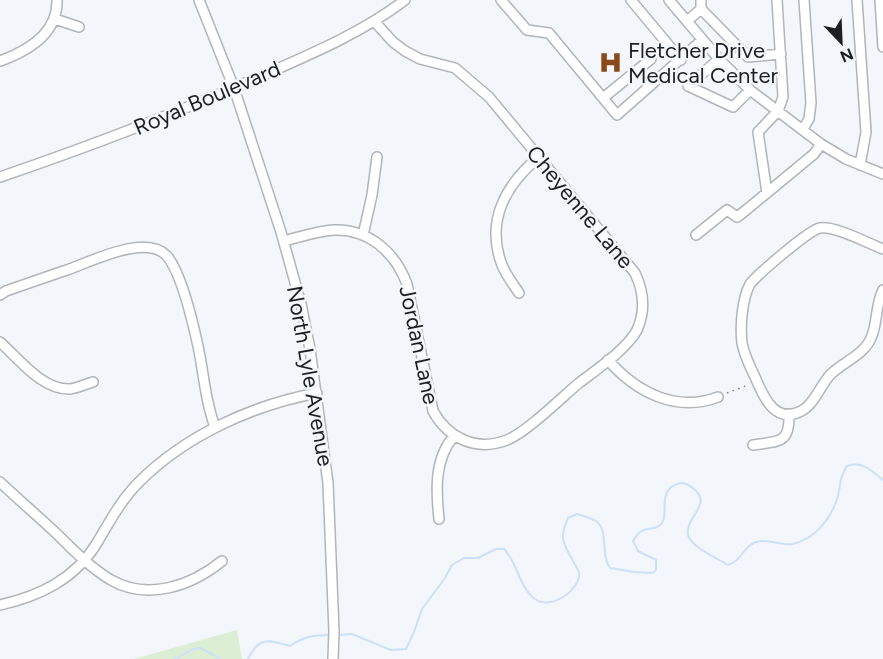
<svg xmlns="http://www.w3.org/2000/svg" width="883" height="659" font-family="Figtree,sans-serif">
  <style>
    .green { fill: #dceed3 }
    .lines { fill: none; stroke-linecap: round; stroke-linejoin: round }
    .stream { stroke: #cde0f9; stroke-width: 2 }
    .minor-casing { stroke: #b1b4b8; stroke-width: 12 }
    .path { stroke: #7e7f82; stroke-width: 1.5; stroke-dasharray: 1.5 4.5; stroke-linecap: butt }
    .minor { stroke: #fff; stroke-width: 9 }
    .labels { text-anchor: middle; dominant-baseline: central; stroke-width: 5; stroke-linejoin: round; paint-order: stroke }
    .poi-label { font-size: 22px; fill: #1d1e20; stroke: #f3f6fa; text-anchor: start }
    .street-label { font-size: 22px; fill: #1d1e20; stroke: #f3f6fa }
  </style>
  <rect width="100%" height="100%" fill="#f3f6fa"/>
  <path class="green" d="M237 630 242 659H134Z"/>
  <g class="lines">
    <path class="stream" d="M336 635 352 634 391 650 406 649 414 632 422 609 445 578 452 565 464 558H478L496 549H504C518 563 518 586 535 599 551 611 581 589 579 573 578 569 575 565 573 561 563 543 559 538 568 518L577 514C583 516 591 518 596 521 609 530 600 554 610 568L634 572 652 573 656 570V560L638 551 633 541C644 521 654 534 662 523 668 514 660 499 670 488 673 485 679 483 683 483 687 484 692 487 695 490 712 505 685 517 688 535 690 546 718 559 728 565 741 562 743 546 756 542 768 538 781 546 792 544 815 540 832 517 838 496 841 483 839 479 847 466 863 461 871 470 883 480
      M175 659 193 649 201 648 220 659
      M248 659C259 636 269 640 290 646 304 636 314 635 331 635"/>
    <defs>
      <path id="minor" d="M199 0 234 88 281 232 301 304 310 349 328 483 334 631 333 659
        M501 0 527 30 549 33 617 115 702 40
        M631 0 681 60
        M669 0 719 59 750 90 821 144 846 159 883 174
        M857 0 866 132 860 165
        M880 0 883 47
        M701 9 748 57 781 54
        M55 19 79 27
        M687 21 701 9V0
        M719 59 688 86 733 107 750 90
        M0 61C28 51 58 33 57 0
        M603 98 651 59
        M803 129 809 119 811 103 804 0
        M0 177C85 148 169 116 252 80 304 57 359 35 405 0
        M767 193 758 132 778 111 783 97 777 0
        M363 235 372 195 377 157
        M696 235 727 210 737 217 740 215 814 154 821 144
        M284 241C300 237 317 231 334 230 369 229 395 252 407 284L433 411C448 438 476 452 507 440 527 432 561 398 579 383 596 370 627 349 637 330 646 310 644 292 635 273L489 97 455 68 420 59 405 51 393 42 374 21
        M883 249C867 243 836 226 820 228 809 230 758 274 750 284 742 299 740 326 742 343 744 355 750 366 755 377 763 396 775 426 803 410 815 403 821 384 831 374 843 362 864 355 871 338 878 323 875 305 883 290
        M519 293C513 284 506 275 502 265 485 221 506 184 539 157
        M0 295 6 291C26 284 46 277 67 270 90 262 146 233 167 256 182 274 193 323 198 346 204 374 205 401 215 427
        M0 342C19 359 42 390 70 389 78 388 86 384 93 382
        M608 360C636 392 676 413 718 397
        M753 445C779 441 790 444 789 414
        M0 482C19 500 39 517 58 535 74 551 91 568 111 580 148 601 191 586 222 561
        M439 519C436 491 434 459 454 436
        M0 605C40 596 75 579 97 543 110 521 121 500 139 482 186 435 253 405 317 393"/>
    </defs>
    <use href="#minor" class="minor-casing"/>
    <path class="path" d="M727 393 748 385"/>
    <use href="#minor" class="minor"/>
  </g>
  <defs>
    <symbol id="hospital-bare" viewBox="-9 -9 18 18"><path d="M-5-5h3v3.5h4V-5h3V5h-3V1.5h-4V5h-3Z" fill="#8b4918" stroke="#f3f6fa" stroke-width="2.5" paint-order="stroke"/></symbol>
  </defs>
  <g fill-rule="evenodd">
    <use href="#hospital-bare" x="594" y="46" width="33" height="33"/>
  </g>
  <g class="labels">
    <g class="poi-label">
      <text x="628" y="50">Fletcher Drive<tspan x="628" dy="25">Medical Center</tspan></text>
    </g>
    <g class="street-label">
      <text transform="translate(207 98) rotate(-23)">Royal Boulevard</text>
      <text transform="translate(580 207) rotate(50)">Cheyenne Lane</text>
      <text transform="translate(419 345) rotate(78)">Jordan Lane</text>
      <text transform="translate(310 376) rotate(80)">North Lyle Avenue</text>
    </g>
  </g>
  <g transform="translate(841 42) rotate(157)" stroke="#f3f6fa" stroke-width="4.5" paint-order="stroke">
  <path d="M0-4.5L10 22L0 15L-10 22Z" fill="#1d1e20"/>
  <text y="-9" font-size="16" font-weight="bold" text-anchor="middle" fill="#1d1e20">N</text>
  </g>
</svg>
